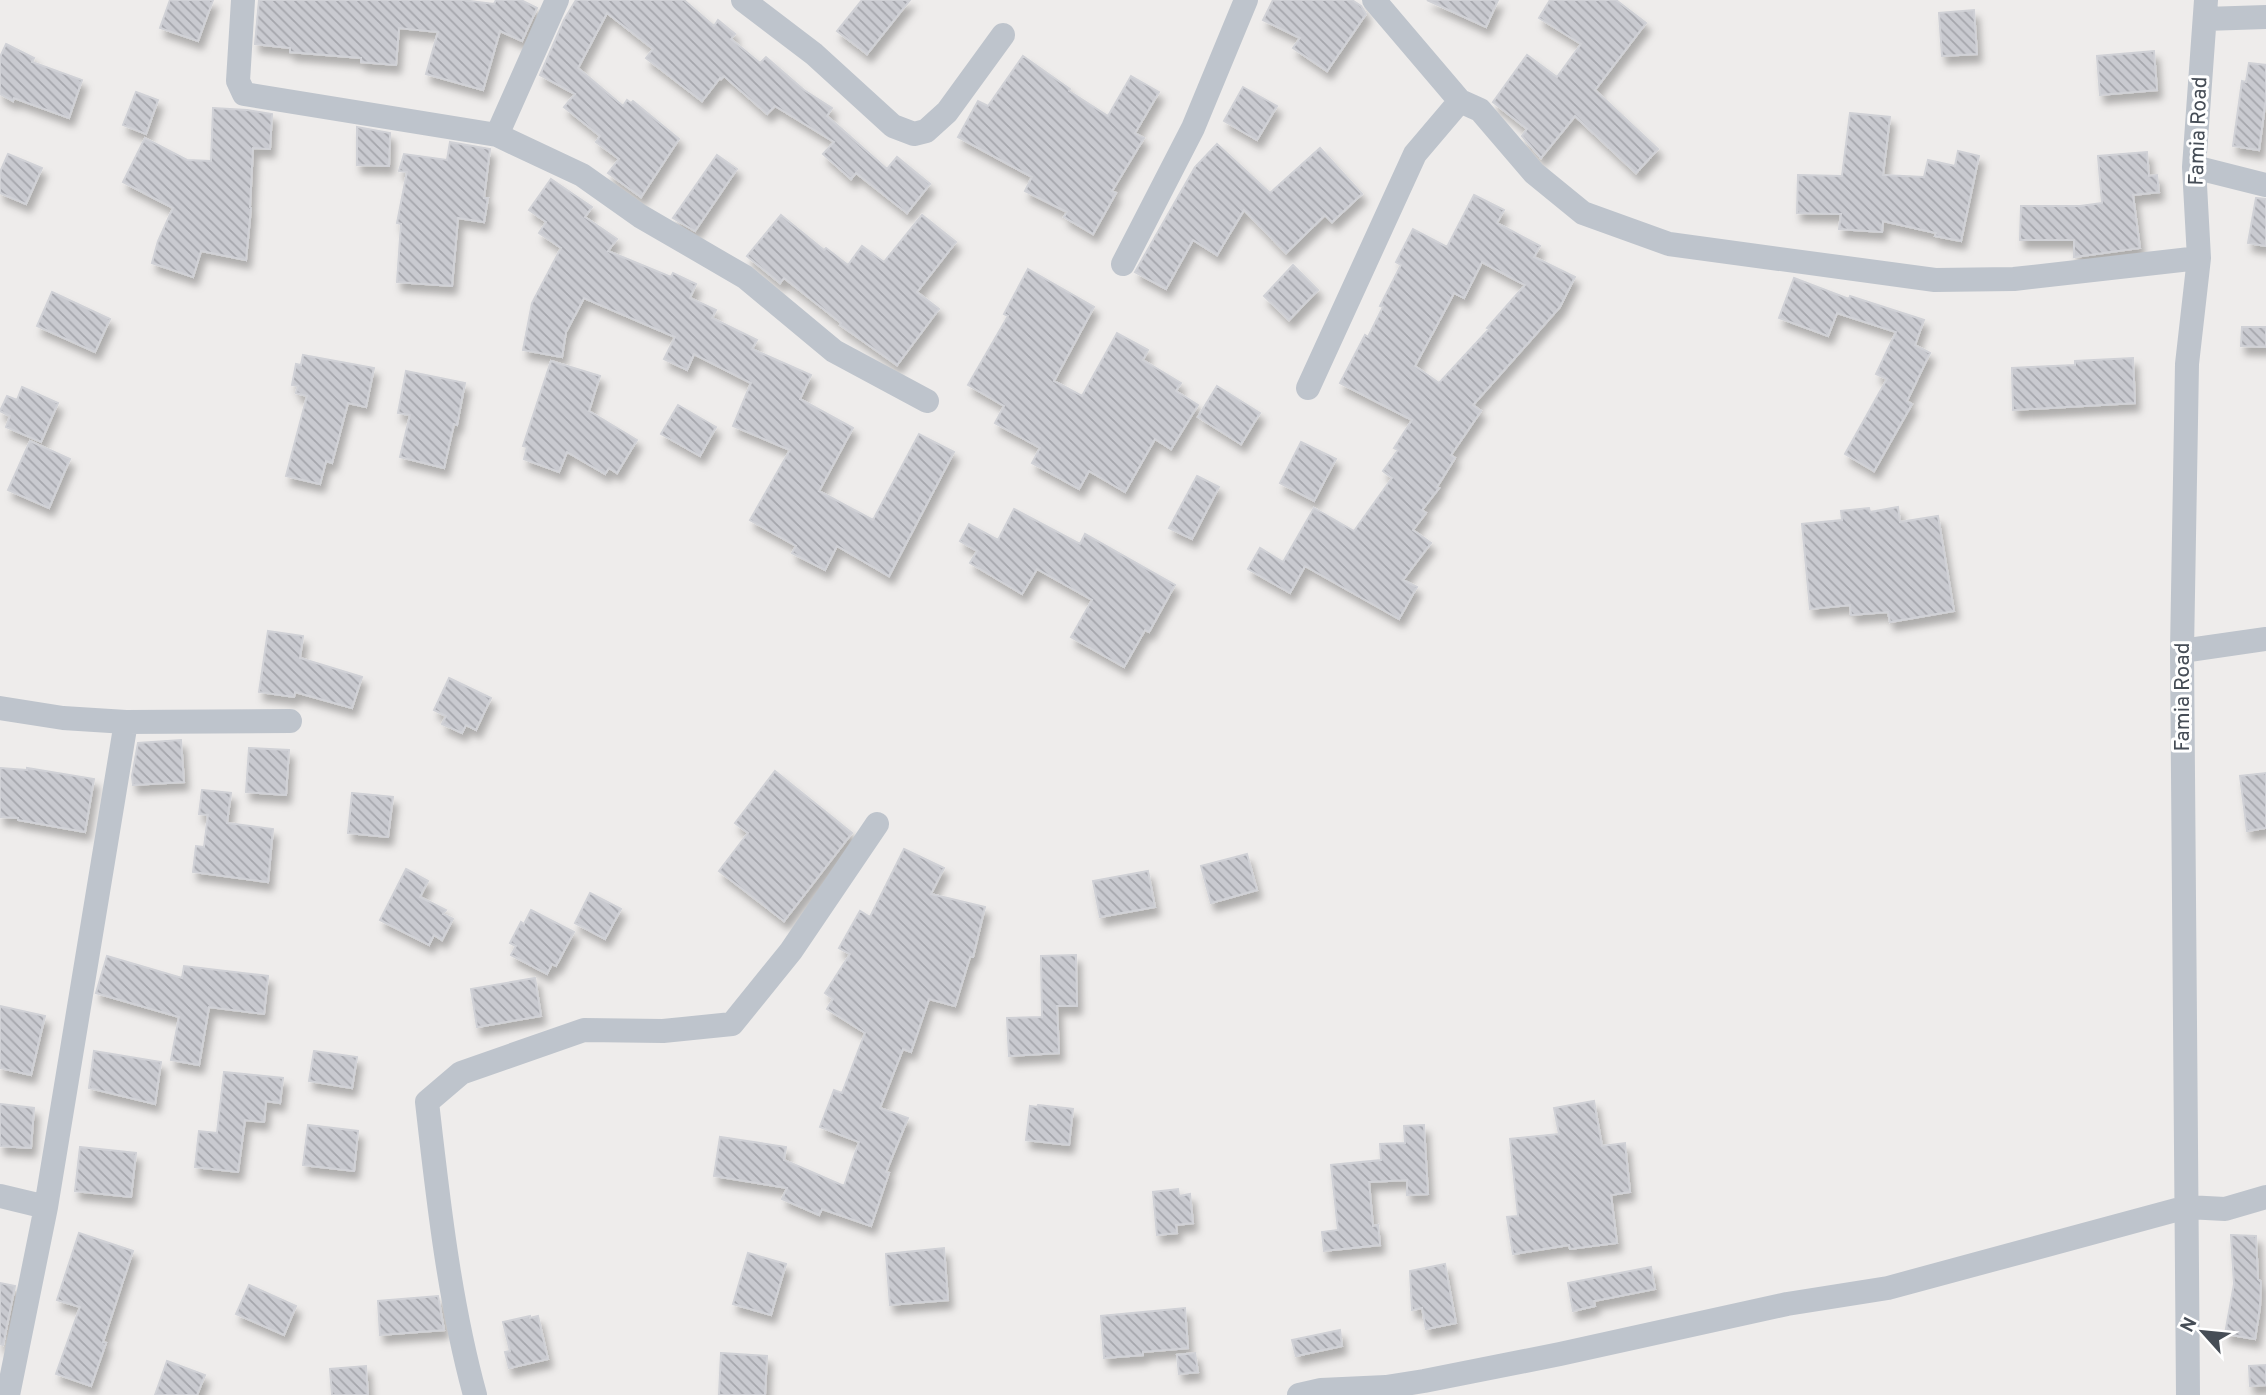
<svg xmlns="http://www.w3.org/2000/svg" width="2266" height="1395" font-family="Overpass,sans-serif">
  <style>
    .building { fill: url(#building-back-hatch); stroke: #d0d1d6; stroke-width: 2; fill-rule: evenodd; filter: url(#shadow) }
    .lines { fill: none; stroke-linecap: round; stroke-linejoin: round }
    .street { stroke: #bec4cc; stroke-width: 24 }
    .labels { text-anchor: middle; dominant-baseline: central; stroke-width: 6; stroke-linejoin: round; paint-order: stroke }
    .street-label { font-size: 21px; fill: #464d56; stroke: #fff }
  </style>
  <defs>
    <pattern id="building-back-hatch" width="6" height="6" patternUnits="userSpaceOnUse" patternTransform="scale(1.75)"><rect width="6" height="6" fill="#c9cad0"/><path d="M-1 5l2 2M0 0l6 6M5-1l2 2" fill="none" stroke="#a5a6ac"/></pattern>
    <filter id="shadow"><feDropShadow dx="4.5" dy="8" stdDeviation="3.5" flood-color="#0004"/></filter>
  </defs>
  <rect width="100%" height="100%" fill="#eeeceb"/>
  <path class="building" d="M170 0H213L198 41 160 28Z
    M259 0H462L494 4 496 0H521L537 8 522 41 500 31 483 90 426 74 438 32 399 28 396 65 361 62V58L290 52V48L255 44Z
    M576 0H684L714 26 718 20 735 34 731 39 760 63 766 57 804 90 832 108 827 116 887 169 897 157 930 184 907 213 856 173 851 179 823 154 834 142 775 106 767 114 724 76 721 79 720 78 702 101 646 58 653 49 607 13 578 68 623 106 627 100 631 103 633 101 679 139 641 197 608 173 619 159 596 142 600 136 564 107 575 94 540 75 564 20Z
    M862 0H910L867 54 837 31Z
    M1273 0H1352L1361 6 1366 14 1327 71 1293 48 1300 38 1263 20Z
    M1427 0H1498L1486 27Z
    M1550 0H1616L1646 23 1595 90 1658 149 1636 173 1575 116 1541 158 1522 136 1527 129 1493 102 1527 55 1557 77 1581 44 1539 18Z
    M1974 10 1977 54 1942 56 1939 13Z
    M6 44 34 58 32 62 82 80 69 118 14 98 13 101 0 94V57Z
    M2154 51 2157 90 2100 95 2097 56Z
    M1023 56 1070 89 1069 91 1108 116 1131 76 1159 92 1135 133 1144 138 1112 191 1116 193 1093 234 1064 217 1067 212 1025 191 1032 177 958 137 978 101 988 106Z
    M2249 63 2266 65V98L2259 150 2233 146 2242 81 2246 82Z
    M1243 87 1277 106 1257 140 1224 121Z
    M136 92 158 100 146 134 123 125Z
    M213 108 247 110 272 114 270 149 253 148 250 207 251 208 246 260 201 251 193 277 152 263 158 241 173 208 123 182 145 138 187 160 211 161Z
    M1850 113 1890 117 1883 175 1924 177 1928 160 1955 166 1958 151 1979 156 1961 241 1935 236 1936 233 1883 221 1882 232 1839 229 1841 214 1797 213 1798 175 1842 176Z
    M357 127 390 133 389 166 357 165Z
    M450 142 490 149 484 198H488L484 222 458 218 452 286 397 282 401 224 397 223 407 172 399 171 404 154 447 160Z
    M1217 144 1270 193 1320 148 1362 194 1332 222 1325 215 1286 253 1244 210 1217 255 1193 240 1166 289 1135 272 1195 167Z
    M2147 152 2149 176 2157 175 2159 192 2133 195 2140 248 2074 257V240H2020L2021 206H2080L2102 203 2098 156Z
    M8 154 42 168 26 204 0 193V172Z
    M717 155 737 169 695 231 673 218Z
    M551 179 592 207 585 217 617 239 608 251 671 277 673 273 696 284 690 298 716 310 712 318 757 340 752 349 811 375 800 399 853 428 819 491 873 520 919 434 954 452 889 576 837 546 825 570 792 553 796 546 750 520 790 450 733 426 751 383 694 354 687 370 664 359 675 337 584 298 566 332 562 357 523 350 532 303 561 248 539 233 546 222 529 210Z
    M1474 195 1504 210 1497 223 1540 246 1534 257 1575 277 1560 307 1473 405 1481 411 1451 455 1455 458 1437 487 1439 488 1422 510 1426 513 1413 530 1431 543 1403 580 1417 587 1399 619 1305 566 1290 593 1248 569 1260 548 1283 562 1314 508 1354 531 1392 478 1383 471 1398 450 1394 448 1412 420 1340 383 1365 335 1368 337 1383 307 1380 306 1401 265 1396 262 1413 229 1447 247ZM1482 262 1525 285 1487 328 1489 329 1439 383 1415 366 1454 293 1464 298Z
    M2256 198 2266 199V246L2248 243Z
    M781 215 824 250 826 248 848 265 862 246 884 262 922 215 956 242 917 292 939 309 897 365 840 325 841 323 784 278 780 283 747 256Z
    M1293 265 1318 290 1289 320 1264 296Z
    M1028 269 1094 307 1054 381 1082 396 1117 333 1148 350 1143 360 1181 383 1176 391 1198 405 1171 449 1155 439 1125 492 1089 471 1079 489 1032 463 1040 448 995 423 1004 406 968 385 1008 316 1004 314Z
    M1794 278 1849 299 1850 296 1924 320 1915 345 1930 353 1907 401 1912 404 1874 471 1845 454 1887 379 1876 374 1896 332 1837 313 1828 336 1779 318Z
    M52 292 110 319 95 352 37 326Z
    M2242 327H2266V347L2241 346Z
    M303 355 374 368 366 407 348 403 332 463 326 461 320 484 286 476 307 396 296 393 298 386 292 385 296 364 301 365Z
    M2133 358 2135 403 2013 410 2012 368 2075 365V361Z
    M551 361 600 376 589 411 637 440 617 473 609 468 605 474 567 452 559 472 524 459 527 447 523 446Z
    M406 371 465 383 457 425 454 424 444 468 400 457 410 415 398 413Z
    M1217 386 1260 413 1241 444 1198 417Z
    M22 387 58 403 41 442 6 427 10 416 0 411 7 396 17 400Z
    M678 405 716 427 700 456 661 434Z
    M30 441 70 459 49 508 8 490Z
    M1301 442 1336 459 1314 501 1280 483Z
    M1197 476 1219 487 1192 539 1169 528Z
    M1898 507 1900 522 1938 516 1954 611 1890 622 1888 612 1851 615 1850 605 1810 609 1802 524 1842 520 1841 511 1869 508 1870 512Z
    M1014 509 1080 544 1085 534 1175 585 1149 632 1145 630 1124 667 1071 637 1092 600 1037 569 1022 594 970 563 977 551 960 541 969 524 998 540Z
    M268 631 303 636 300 658 362 677 352 708 295 692 294 697 259 692Z
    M449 678 491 698 476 730 466 725 462 733 442 724 446 716 434 710Z
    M181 740 184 782 133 785 132 776 138 743Z
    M249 748 289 750 286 795 246 792Z
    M0 768 27 770V768L94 779 85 832 18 820V818L0 817Z
    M775 771 852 833 784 921 719 871 748 833 735 823Z
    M2266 773V828L2247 831 2240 776Z
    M202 790 231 793 227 823 273 829 268 882 193 872 196 846 204 847 208 815 199 814Z
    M352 793 393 797 388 837 348 833Z
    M904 849 944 868 931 894 985 907 973 957H970L955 1006 929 999 911 1052 903 1049 880 1108 908 1118 886 1172 889 1173 871 1226 822 1209 819 1215 782 1199 787 1188 714 1176 720 1137 786 1147 784 1160 844 1186 859 1142 820 1127 834 1090 842 1093 865 1033 827 1009 833 999 825 993 850 954 839 948 860 911 870 917Z
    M1247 854 1257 890 1211 903 1201 866Z
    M406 869 428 881 420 897 446 910 443 914 453 919 442 940 434 935 429 945 380 920Z
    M1148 871 1155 907 1100 917 1093 881Z
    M590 893 621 909 605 939 575 923Z
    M531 910 574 932 556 966 552 964 547 974 511 955 516 946 510 943 521 922 524 924Z
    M1076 955 1077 1006H1057L1059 1053 1009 1056 1007 1018 1042 1017 1041 956Z
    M107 956 182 978 184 966 268 976 264 1014 209 1007 199 1065 171 1060 179 1017 96 993Z
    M535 978 541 1016 477 1027 471 989Z
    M0 1006 45 1016 31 1075 0 1068Z
    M94 1051 161 1062 155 1104 89 1088Z
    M314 1051 357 1057 352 1088 309 1081Z
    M224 1072 283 1078 280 1103 266 1101 264 1122 245 1120 238 1172 195 1167 199 1131 217 1133Z
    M1594 1101 1602 1146 1625 1143 1630 1192 1611 1195 1617 1243 1570 1249 1569 1245 1513 1254 1507 1217 1518 1216 1510 1139 1559 1134 1554 1108Z
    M0 1104 34 1108 31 1148 0 1146Z
    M1038 1105 1073 1109 1069 1145 1026 1140 1030 1106 1037 1107Z
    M308 1125 358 1131 354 1171 303 1165Z
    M1424 1125 1428 1194 1407 1195V1180L1369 1182 1373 1226 1378 1225 1380 1245 1324 1251 1322 1232 1338 1230 1331 1165 1381 1160 1380 1144 1405 1143 1404 1126Z
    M80 1147 136 1153 131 1197 75 1191Z
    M1178 1189 1179 1196 1190 1194 1193 1223 1176 1225 1177 1233 1157 1235 1153 1192Z
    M79 1233 133 1251 103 1342 106 1343 91 1386 56 1374 80 1307 57 1300Z
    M2231 1235 2256 1236 2258 1279 2261 1282 2260 1307 2255 1339 2225 1334 2234 1284Z
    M944 1248 948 1300 890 1305 886 1254Z
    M748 1253 786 1264 771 1315 733 1304Z
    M1445 1264 1456 1323 1426 1329 1422 1308 1412 1310 1410 1271Z
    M1651 1267 1655 1289 1594 1301 1595 1306 1573 1311 1568 1283Z
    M0 1283 15 1286 3 1345 0 1344Z
    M249 1285 296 1306 284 1335 236 1314Z
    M438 1296 444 1330 380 1335 378 1301Z
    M1185 1308 1188 1348 1143 1352V1355L1104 1358 1101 1316Z
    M530 1316V1318L538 1316 548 1359 509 1368 505 1352 510 1351 503 1322Z
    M1340 1330 1342 1346 1296 1356 1292 1340Z
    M721 1353 767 1356 765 1395H719Z
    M1195 1353 1198 1372 1179 1374 1177 1355Z
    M167 1361 205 1375 197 1395H155Z
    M2266 1365V1385L2250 1386 2249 1366Z
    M366 1366 368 1395H332L330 1369Z"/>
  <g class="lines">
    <path class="street" d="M243 0 238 81 244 94 497 135 582 175 640 216 745 277 834 351 927 401
      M743 0 814 54 893 126 914 134 926 131 947 112 1003 35
      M1374 0 1460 101 1480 110 1534 173 1583 213 1669 244 1935 280 2014 279 2199 258
      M2205 19 2266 17
      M497 135 557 0
      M2194 167 2266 185
      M1123 264 1193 128 1246 0
      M1308 388 1415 154 1460 101
      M2182 651 2266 639
      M0 708 63 718 126 722 290 721
      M0 1196 46 1207
      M8 1395 46 1207 126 722
      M475 1395C449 1300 438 1199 427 1102L461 1073 584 1030 663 1031 732 1024 791 951 877 824
      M1299 1395 1321 1390 1386 1387 1424 1381 1560 1354 1787 1304 1888 1288 2187 1207 2225 1209 2266 1197
      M2188 1395 2182 651 2187 364 2199 258 2194 167 2206 0"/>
  </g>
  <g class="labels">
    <g class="street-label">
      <text transform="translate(2199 131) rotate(-88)">Famia Road</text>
      <text transform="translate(2183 697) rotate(-90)">Famia Road</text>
    </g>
  </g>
  <g transform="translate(2203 1332) rotate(297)" stroke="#ffffff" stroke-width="5" paint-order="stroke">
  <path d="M0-5L12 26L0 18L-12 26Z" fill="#464d56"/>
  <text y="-10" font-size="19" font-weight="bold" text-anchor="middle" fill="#464d56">N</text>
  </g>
</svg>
